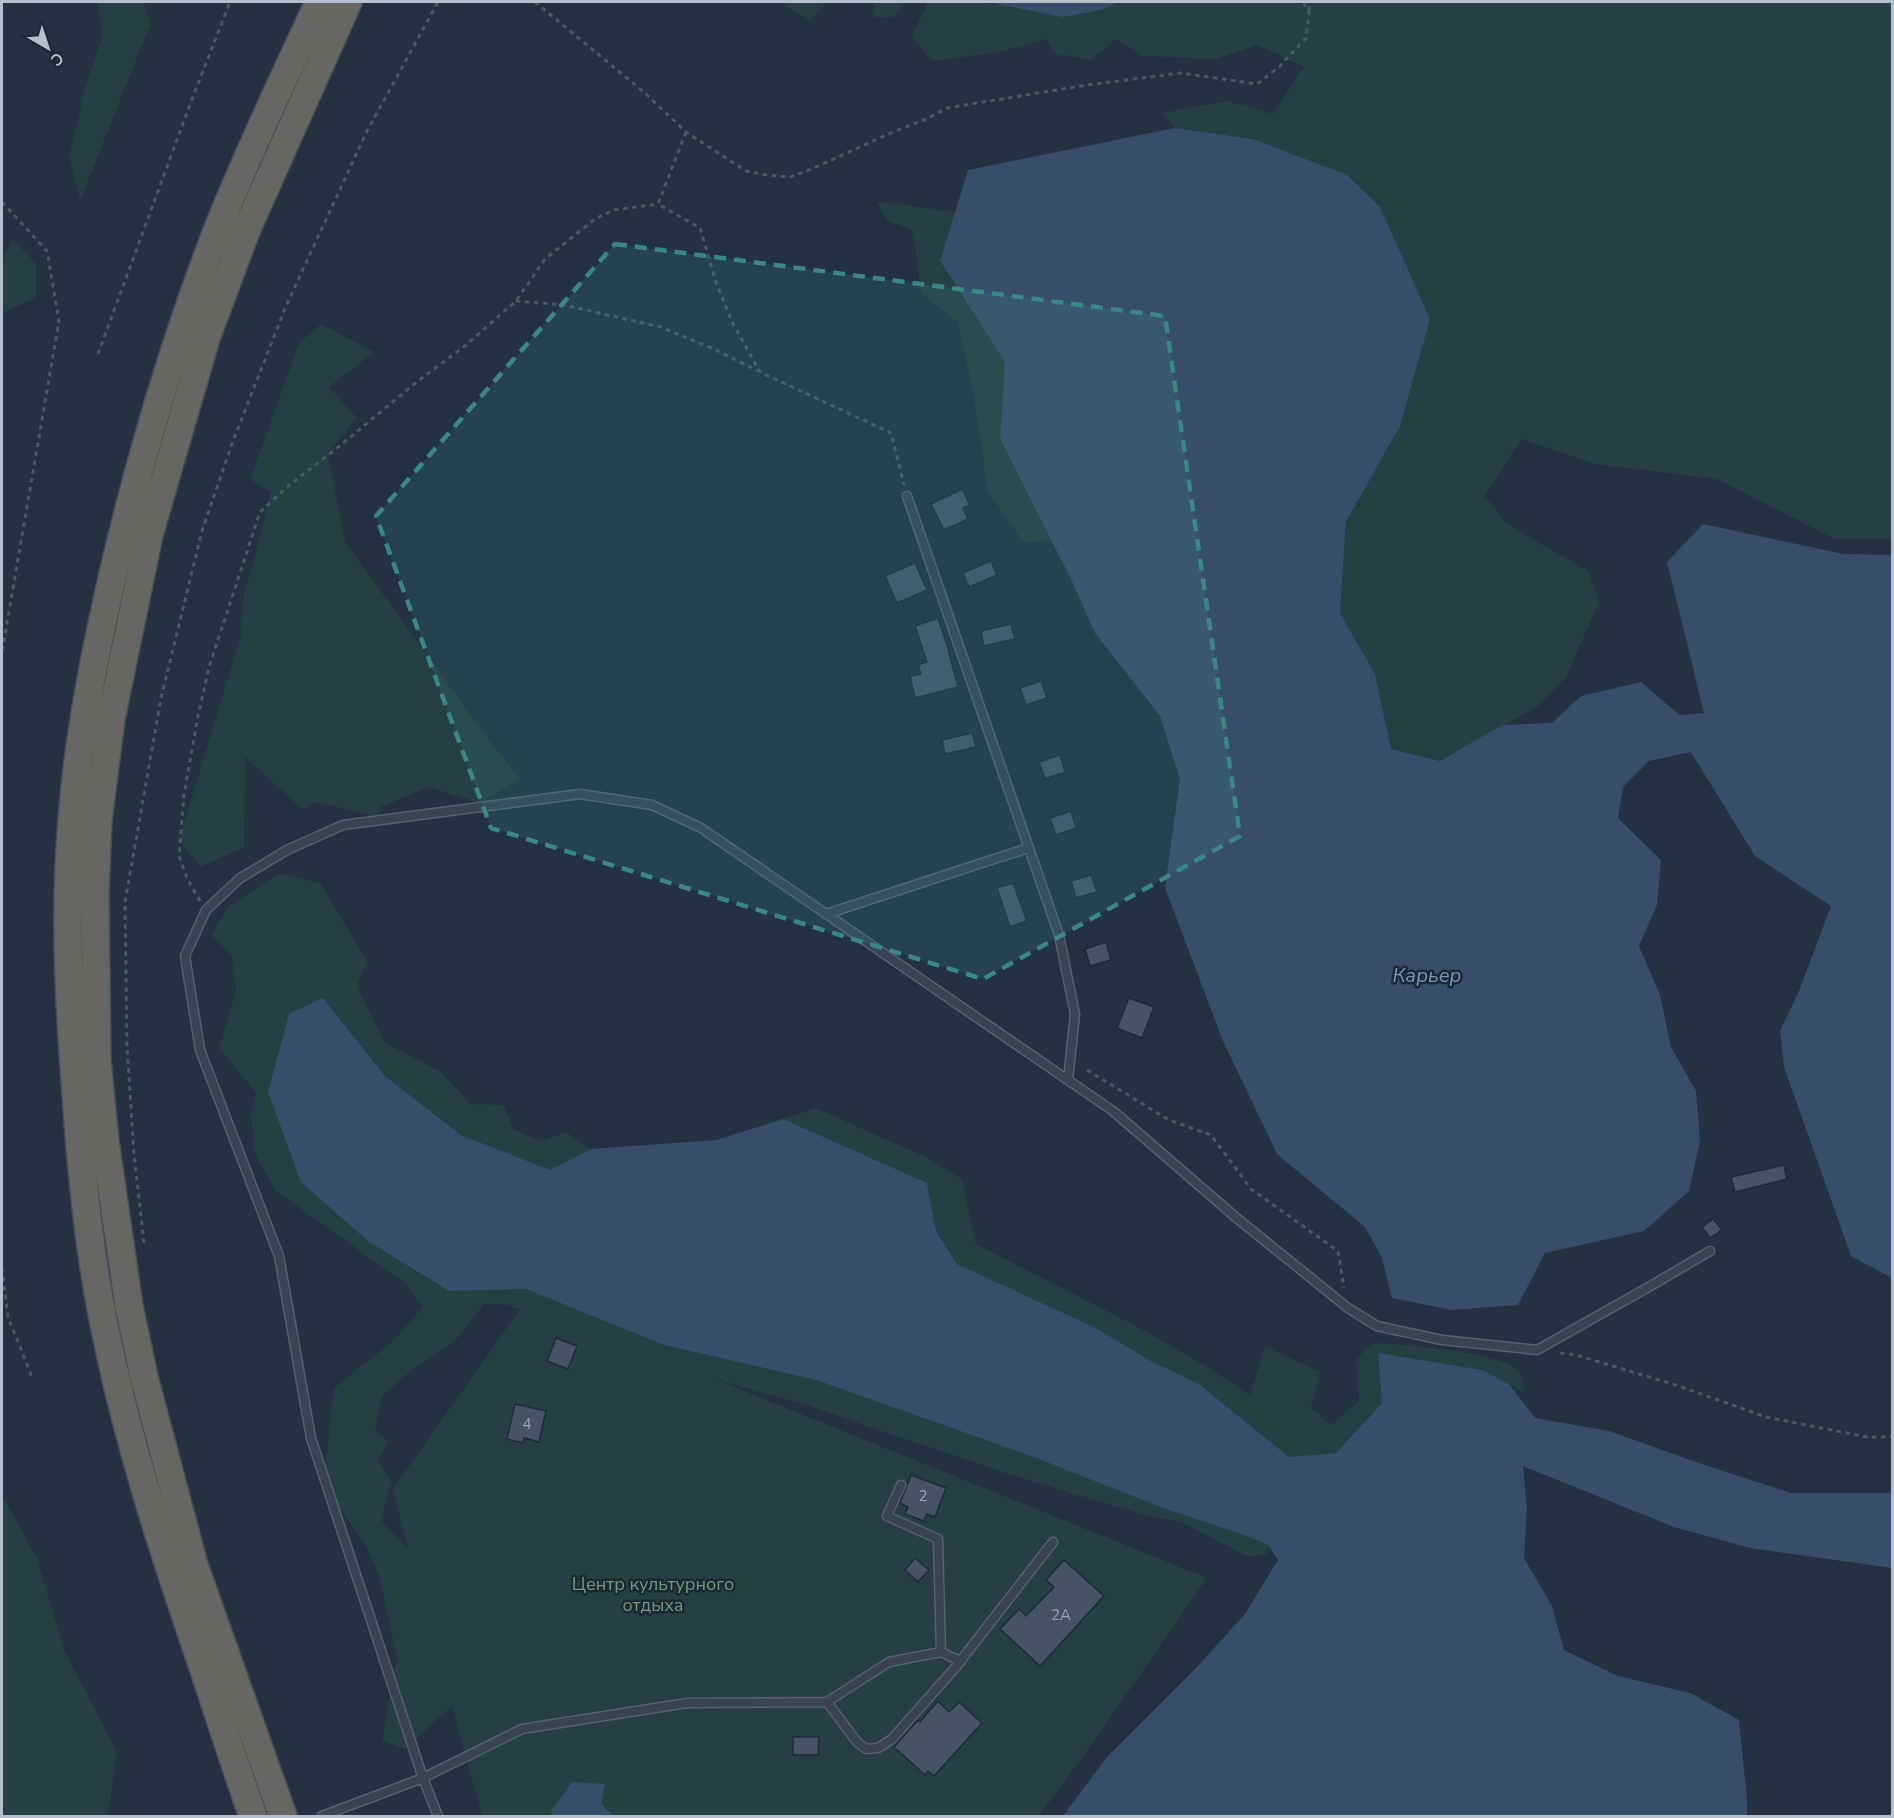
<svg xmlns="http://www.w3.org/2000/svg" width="1894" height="1818" font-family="'Nunito Sans',sans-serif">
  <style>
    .green { fill: #263f42; fill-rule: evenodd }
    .water { fill: #384d69 }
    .building { fill: #455365; stroke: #1f2a38; stroke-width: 1.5 }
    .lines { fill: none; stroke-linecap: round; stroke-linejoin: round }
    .service-casing { stroke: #56616e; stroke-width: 11 }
    .trunk-casing { stroke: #434e5b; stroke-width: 30 }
    .path { stroke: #455c5f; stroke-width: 3; stroke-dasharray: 4.5 4.5; stroke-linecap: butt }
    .service { stroke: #394351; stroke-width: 8 }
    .trunk { stroke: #676663; stroke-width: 27 }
    .marked { fill: #388885; fill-opacity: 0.2; stroke: #388885; stroke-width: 4.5; stroke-dasharray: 12 8; stroke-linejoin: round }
    .labels { text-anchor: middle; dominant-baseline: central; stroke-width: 5; stroke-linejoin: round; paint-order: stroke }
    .number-label { font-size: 15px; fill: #99a3b2 }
    .park-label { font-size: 18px; fill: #6b9d76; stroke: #1d2836 }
    .water-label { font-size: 20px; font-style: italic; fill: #7c95b3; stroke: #1d2836 }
  </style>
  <rect width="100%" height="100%" fill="#243141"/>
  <path class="green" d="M97 2H144L150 25 80 201 69 158 85 88 103 34Z
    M779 2H827L810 21Z
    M874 2H906L893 18 874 17Z
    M920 2H987L994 4 1105 9 1118 2H1892V538H1833L1717 479 1594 464 1521 439 1485 496 1506 523 1589 572 1599 602 1566 677 1540 705 1440 761 1391 749 1375 674 1340 613 1346 522 1400 426 1253 139 1175 128 1162 113 1227 101 1273 114 1304 67 1258 45 1216 59 1143 56 1116 39 1091 60 1054 53 1045 39 1000 52 933 61 911 37 927 5Z
    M876 201 955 212 940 262 1005 362 1000 439 1052 540 1023 542 988 491 973 390 957 321 921 293 913 231 887 220Z
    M12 239 36 263V298L2 313V262Z
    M321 324 374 352 329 387 357 418 328 452 345 542 485 735 520 779 480 803 429 787 381 807 379 817 315 802 303 810 245 757 244 847 201 867 179 840 241 635 244 593 253 565 271 492 250 480 299 343Z
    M280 873 320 883 367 961 357 987 385 1043 439 1071 471 1104 504 1105 513 1129 541 1141 566 1132 591 1149 550 1170 461 1135 385 1076 323 998 369 1242 449 1291 526 1289 664 1345 816 1380 1031 1456 1160 1507 1247 1536 1268 1545 1266 1555 1247 1556 1181 1522 1141 1514 1008 1474 803 1404 712 1378 1207 1578 1092 1744 1039 1816H482L452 1706 405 1749 382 1741 397 1659 379 1574 365 1544 323 1485 334 1388 392 1342 423 1307 406 1284 276 1191 254 1152 251 1114 256 1093 219 1048 236 991 232 956 211 936 229 906ZM484 1304H503L520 1309 393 1489 408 1548 381 1520 391 1481 378 1462 389 1441 375 1431 382 1396 413 1369 454 1342Z
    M816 1108 928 1158 962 1179 976 1244C1069 1292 1164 1336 1250 1395L1265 1346 1320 1372 1311 1408 1331 1425 1359 1401 1356 1359 1370 1345 1377 1343C1403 1345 1505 1352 1518 1371 1522 1376 1523 1384 1525 1389L1521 1392 1509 1384 1379 1353 1382 1403 1336 1453 1289 1457 1199 1384 1149 1360 1094 1327 957 1264 936 1231 927 1183 783 1119Z
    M2 1495 37 1558 64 1650 117 1752 108 1816H2Z"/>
  <path class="water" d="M987 2H1118L1105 9 1063 17Z
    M1175 128 1253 139 1347 175 1380 207 1430 319 1400 426 1346 522 1340 613 1375 674 1391 749 1440 761 1502 725 1552 723 1581 696 1641 682 1680 715 1704 713 1667 562 1703 524 1843 554 1892 555V1278L1851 1256 1784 1067 1780 1031 1799 991 1831 906 1755 856 1691 752 1649 761 1623 787 1618 818 1661 860 1657 905 1639 946 1660 995 1671 1047 1696 1091 1700 1141 1689 1191 1644 1231 1545 1253 1518 1305 1452 1310 1392 1298 1382 1258 1365 1227 1277 1154 1223 1041 1165 888 1180 779 1160 716 1095 633 1071 579 1000 439 1005 362 940 261 968 170Z
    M323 998 385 1076 461 1135 550 1170 591 1149 716 1140 783 1119 927 1183 936 1231 957 1264 1094 1327 1149 1360 1199 1384 1289 1457 1336 1453 1382 1403 1378 1353 1482 1370 1509 1384 1535 1418 1609 1431 1696 1462 1791 1493H1892V1568L1750 1548 1674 1527 1523 1466 1527 1508 1524 1558 1552 1606 1564 1650 1618 1676 1690 1693 1739 1720 1747 1800V1816H1063L1107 1757 1197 1667 1245 1614 1278 1560 1268 1545 1247 1536 1160 1507 1031 1456 816 1380 664 1345 526 1289 449 1291 369 1242 301 1182 268 1092 289 1014Z
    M572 1782 605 1784 601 1804 614 1816H552L551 1811Z"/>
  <path class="building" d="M962 489 970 505 963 508 968 519 944 530 931 504Z
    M991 561 997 575 969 587 963 573Z
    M915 563 927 590 897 603 885 576Z
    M938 618 947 645 958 687 915 698 910 676 921 674 918 665 927 662 915 626Z
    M1011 624 1015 639 984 646 981 631Z
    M1041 681 1047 698 1026 705 1020 688Z
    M972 733 976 747 945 754 942 740Z
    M1060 755 1065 772 1045 779 1039 762Z
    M1071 811 1076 828 1056 835 1050 818Z
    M1091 875 1097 892 1076 898 1071 881Z
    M1013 883 1027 921 1010 927 997 888Z
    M1106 942 1111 960 1090 966 1085 949Z
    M1129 998 1154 1007 1142 1038 1117 1028Z
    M1784 1165 1787 1179 1735 1192 1731 1177Z
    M1713 1219 1722 1230 1710 1238 1702 1227Z
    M556 1338 577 1346 568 1369 547 1361Z
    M515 1404 546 1411 539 1442 524 1438 523 1443 507 1439Z
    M911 1475 946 1488 935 1517 927 1514 924 1521 905 1514 908 1507 900 1503Z
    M915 1558 929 1570 918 1582 905 1570Z
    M1064 1560 1104 1596 1040 1666 1000 1629 1019 1609 1026 1616 1054 1587 1046 1580Z
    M938 1701 949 1712 959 1702 982 1723 934 1776 928 1771 925 1775 894 1747 918 1720 920 1722Z
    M793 1737H819L818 1755H793Z"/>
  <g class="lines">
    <defs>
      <path id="service" d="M907 496 1059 935 1075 1014 1068 1080
        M826 914 1028 848
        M901 1485 887 1516 938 1539 941 1652
        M827 1702 889 1662 941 1652 960 1661
        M322 1816 423 1778 522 1729 687 1703 827 1702 857 1742 866 1749 878 1748 892 1739 955 1668 1053 1542
        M438 1816 423 1778 311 1438 279 1256 200 1050 185 956 206 910 239 879 287 850 343 825 580 794 652 805 701 828 1113 1111 1239 1220 1348 1308 1377 1326 1442 1340 1537 1350 1654 1284 1710 1251"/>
      <path id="trunk" d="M253 1816C235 1766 219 1715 202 1664 163 1551 126 1437 103 1319 88 1245 81 1169 76 1094 69 1003 64 912 72 820 78 739 94 658 112 578 140 458 174 341 219 226 249 150 285 76 319 2
        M283 1816 194 1565 144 1377 129 1306 105 1141 97 1060 95 894 98 820 111 719 149 535 206 338 246 231 348 2"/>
    </defs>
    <use href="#service" class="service-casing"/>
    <use href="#trunk" class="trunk-casing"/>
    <path class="path" d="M535 2 645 93 686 132 746 171 767 175 790 177 807 171 893 132 924 120 947 108 1087 85 1181 73 1257 84 1279 67 1306 38 1309 13 1303 2
      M1309 11V2
      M686 132 658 204 700 228 716 282 732 322 760 372 891 433 904 485
      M2 202 47 251 59 321 2 652
      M516 301 564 305 661 327 716 350 758 371
      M98 354 192 99 230 2
      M200 901 187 878 179 856 184 794 198 716 209 667 260 512 286 488 342 444 418 381 466 345 516 301 545 259 595 219 613 210 658 204
      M1087 1070 1169 1120 1211 1135 1251 1189 1338 1251 1344 1288
      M144 1243 134 1154 127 1046 125 902 161 698 202 531 233 441 286 306 367 131 438 2
      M2 1268 8 1317 32 1377
      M1560 1353 1576 1355 1679 1386 1766 1417 1867 1437H1892"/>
    <use href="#service" class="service"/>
    <use href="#trunk" class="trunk"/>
  </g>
  <path class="marked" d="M615 244 1165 316 1240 836 983 979 491 828 376 516Z"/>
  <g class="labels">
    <g class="number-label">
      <text x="527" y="1424">4</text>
      <text x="923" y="1496">2</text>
      <text x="1061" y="1615">2А</text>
    </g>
    <g class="park-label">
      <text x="653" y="1584">Центр культурного<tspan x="653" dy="21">отдыха</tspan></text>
    </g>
    <g class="water-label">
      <text x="1427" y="975">Карьер</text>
    </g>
  </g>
  <rect width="1894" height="1818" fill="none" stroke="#b5becb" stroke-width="6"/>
  <g transform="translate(48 48) rotate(141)" stroke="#1d2836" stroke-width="4.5" paint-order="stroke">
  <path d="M0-4.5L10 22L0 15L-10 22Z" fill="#b5becb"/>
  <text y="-9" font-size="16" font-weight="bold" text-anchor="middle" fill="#b5becb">С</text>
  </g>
</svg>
